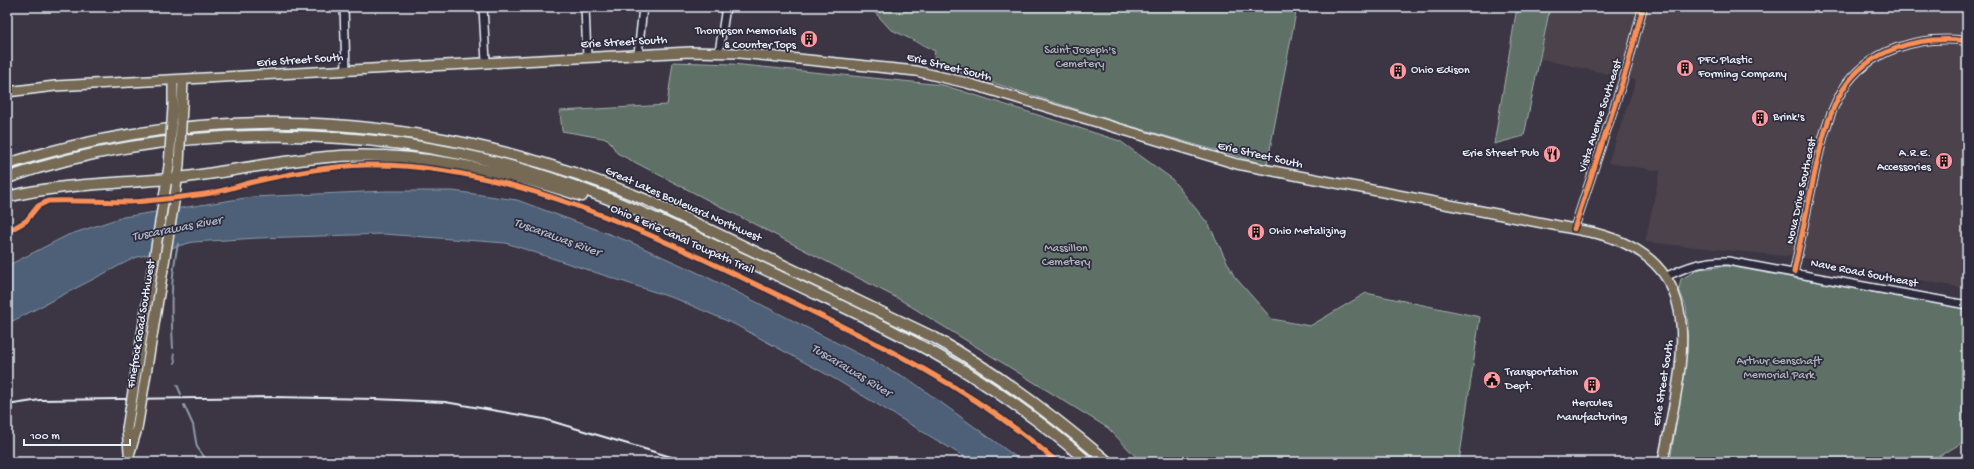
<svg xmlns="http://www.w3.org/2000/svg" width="1974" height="469" font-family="'Gochi Hand',sans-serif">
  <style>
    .built { fill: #4b424b }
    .green { fill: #5e6f66; stroke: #a3b0af }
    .water { fill: #4d6078; stroke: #8b9aab }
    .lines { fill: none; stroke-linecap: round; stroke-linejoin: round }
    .stream { stroke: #8b9aab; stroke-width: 2 }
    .minor-casing { stroke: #e8f1f8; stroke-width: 10 }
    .major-casing { stroke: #e8f1f8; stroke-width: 12 }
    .highway-casing { stroke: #e8f1f8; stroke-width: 13 }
    .minor { stroke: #2f2a3d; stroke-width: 7 }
    .major { stroke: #766a54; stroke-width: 9 }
    .highway { stroke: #766a54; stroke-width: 10 }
    .rail { stroke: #e8f1f8; stroke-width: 2 }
    .major-bridge-casing { stroke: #e8f1f8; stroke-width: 12; stroke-linecap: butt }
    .major-bridge { stroke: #766a54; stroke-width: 9 }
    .cycleway-casing { stroke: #2f2a3d; stroke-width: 8 }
    .cycleway { stroke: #f78f57; stroke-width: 5 }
    .labels { text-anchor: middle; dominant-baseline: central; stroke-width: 3.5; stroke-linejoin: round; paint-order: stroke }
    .poi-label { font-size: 12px; fill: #e8f1f8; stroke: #2f2a3d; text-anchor: start }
    .street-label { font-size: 12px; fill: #e8f1f8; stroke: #2f2a3d }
    .park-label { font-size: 12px; fill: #aab6b6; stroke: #2f2a3d }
    .water-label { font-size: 13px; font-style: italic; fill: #aab7c5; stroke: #2f2a3d }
  </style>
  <rect width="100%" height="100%" fill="#3c3543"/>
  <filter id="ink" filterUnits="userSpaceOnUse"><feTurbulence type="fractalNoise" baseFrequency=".025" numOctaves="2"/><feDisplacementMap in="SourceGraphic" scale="8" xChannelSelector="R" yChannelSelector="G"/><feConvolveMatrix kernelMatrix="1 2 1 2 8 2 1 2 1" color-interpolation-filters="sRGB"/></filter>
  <g filter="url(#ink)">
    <path class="built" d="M1550 7H1967V289L1805 258 1645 242 1660 171 1608 163 1636 80 1540 59Z"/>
    <path class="green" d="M870 7H1297L1267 165 1120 123 933 64 935 51 890 29Z
      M1517 7H1550L1524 136 1494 144Z
      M673 62 732 64 943 85 1120 141 1171 178 1209 225 1234 276 1272 319 1310 326 1366 293 1480 317 1459 462H1141L1108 428 899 299 617 153 608 139 562 131 560 111 667 105Z
      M1728 266 1967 309V440L1929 462H1670L1687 352 1688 325 1686 307 1679 289 1681 279 1700 269Z"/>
    <path class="water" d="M386 191H453L517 200 628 241 705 276 910 380 1023 462H973L835 379 734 324 679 300 506 243 384 234 258 238 193 242 134 258 7 324V266L68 235 123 217 252 197Z"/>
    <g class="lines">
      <path class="stream" d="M173 348C171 313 170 279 178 244
        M174 354 175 363
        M177 385 181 394
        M184 405 193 425 197 447 208 462"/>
      <defs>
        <path id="minor" d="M344 7 346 70
          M483 7 486 62
          M585 7 587 57
          M719 52 726 7
          M638 54 643 7
          M1574 229 1627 68 1643 7
          M1794 272C1800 244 1806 215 1812 186 1819 154 1825 120 1842 91 1867 49 1921 35 1967 41
          M1665 277C1686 267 1705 260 1728 261L1967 305"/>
        <path id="major" d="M173 81V107
          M7 92 55 86 690 52 739 53 916 71 967 83 1237 164 1595 233C1718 264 1679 371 1663 462
          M182 106 183 80
          M175 196 179 165
          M164 197 169 166
          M127 429 129 452
          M127 462 137 429"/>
        <path id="highway" d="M7 164C223 96 442 115 649 201L935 338C997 373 1054 416 1108 462
          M7 178C174 120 386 123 554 179 635 206 712 244 789 281 849 310 910 337 966 372 1009 399 1050 429 1088 462
          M7 197C63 183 120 184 178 178 228 172 277 161 327 157 413 150 500 170 582 196"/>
      </defs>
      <use href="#minor" class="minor-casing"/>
      <use href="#major" class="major-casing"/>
      <use href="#highway" class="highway-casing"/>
      <use href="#minor" class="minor"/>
      <use href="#major" class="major"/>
      <use href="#highway" class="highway"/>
      <path class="rail" d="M7 405 40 400 274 397 374 399 445 402 544 419 688 462"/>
      <defs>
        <path id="major-bridge" d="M179 165 182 106
          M169 166 173 107
          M127 429 164 197
          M137 429 175 196"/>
      </defs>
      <use href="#major-bridge" class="major-bridge-casing"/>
      <use href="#major-bridge" class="major-bridge"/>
      <defs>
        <path id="cycleway" d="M1574 229 1627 68 1643 7
          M7 232 26 221 38 206 48 201C75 200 102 202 129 202 154 201 180 197 205 194 221 192 237 186 253 182 289 174 328 166 366 165 506 162 654 235 778 295 876 342 974 389 1057 462
          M1794 272C1800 244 1806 215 1812 186 1819 154 1825 120 1842 91 1867 49 1921 35 1967 41"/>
      </defs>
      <use href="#cycleway" class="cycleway-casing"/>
      <use href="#cycleway" class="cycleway"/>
    </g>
  </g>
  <defs>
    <symbol id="building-disc" viewBox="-11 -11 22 22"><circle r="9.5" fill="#ff9aa2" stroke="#2f2a3d"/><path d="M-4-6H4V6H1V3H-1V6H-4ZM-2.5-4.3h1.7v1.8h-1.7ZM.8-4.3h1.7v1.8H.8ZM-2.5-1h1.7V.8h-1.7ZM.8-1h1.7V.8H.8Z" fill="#111"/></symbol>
    <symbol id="restaurant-disc" viewBox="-11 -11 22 22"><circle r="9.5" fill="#ff9aa2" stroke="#2f2a3d"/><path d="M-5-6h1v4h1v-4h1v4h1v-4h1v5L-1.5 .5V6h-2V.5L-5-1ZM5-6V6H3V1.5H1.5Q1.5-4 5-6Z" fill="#111"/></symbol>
    <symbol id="civic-disc" viewBox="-11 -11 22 22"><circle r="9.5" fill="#ff9aa2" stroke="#2f2a3d"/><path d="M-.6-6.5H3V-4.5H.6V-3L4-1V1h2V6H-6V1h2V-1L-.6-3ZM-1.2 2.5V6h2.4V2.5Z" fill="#111"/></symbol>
  </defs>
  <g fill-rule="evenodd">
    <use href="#building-disc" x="799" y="29" width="20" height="20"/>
    <use href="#building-disc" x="1675" y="58" width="20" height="20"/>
    <use href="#building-disc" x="1388" y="61" width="20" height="20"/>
    <use href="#building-disc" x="1750" y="108" width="20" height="20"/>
    <use href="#restaurant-disc" x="1542" y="144" width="20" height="20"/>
    <use href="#building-disc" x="1934" y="151" width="20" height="20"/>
    <use href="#building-disc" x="1246" y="222" width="20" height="20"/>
    <use href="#civic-disc" x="1482" y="370" width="20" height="20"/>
    <use href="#building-disc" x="1582" y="375" width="20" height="20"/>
  </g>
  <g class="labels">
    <g class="poi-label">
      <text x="796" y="32" text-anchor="end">Thompson Memorials<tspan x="796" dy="14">&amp; Counter Tops</tspan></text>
      <text x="1698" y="61">PFC Plastic<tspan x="1698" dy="14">Forming Company</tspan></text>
      <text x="1411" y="71">Ohio Edison</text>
      <text x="1773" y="118">Brink's</text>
      <text x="1539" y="154" text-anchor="end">Erie Street Pub</text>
      <text x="1931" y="154" text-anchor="end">A.R.E.<tspan x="1931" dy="14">Accessories</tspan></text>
      <text x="1269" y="232">Ohio Metalizing</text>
      <text x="1505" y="373">Transportation<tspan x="1505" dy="14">Dept.</tspan></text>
      <text x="1592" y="404" text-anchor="middle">Hercules<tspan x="1592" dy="14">Manufacturing</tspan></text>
    </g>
    <g class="street-label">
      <text transform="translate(624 43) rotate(-3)">Erie Street South</text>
      <text transform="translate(300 61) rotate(-4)">Erie Street South</text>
      <text transform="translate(949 68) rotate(14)">Erie Street South</text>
      <text transform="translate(1601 116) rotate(-72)">Vista Avenue Southeast</text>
      <text transform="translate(1260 156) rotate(13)">Erie Street South</text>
      <text transform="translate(1802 191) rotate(-78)">Nova Drive Southeast</text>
      <text transform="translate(683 205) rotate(24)">Great Lakes Boulevard Northwest</text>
      <text transform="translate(682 240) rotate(24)">Ohio &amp; Erie Canal Towpath Trail</text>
      <text transform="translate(1864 274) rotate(11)">Nave Road Southeast</text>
      <text transform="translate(142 324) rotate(-81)">Finefrock Road Southwest</text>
      <text transform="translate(1664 383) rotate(-81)">Erie Street South</text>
    </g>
    <g class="park-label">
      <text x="1080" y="51">Saint Joseph's<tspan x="1080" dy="14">Cemetery</tspan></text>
      <text x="1066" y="249">Massillon<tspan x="1066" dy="14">Cemetery</tspan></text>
      <text x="1779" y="362">Arthur Genschaft<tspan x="1779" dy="14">Memorial Park</tspan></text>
    </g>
    <g class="water-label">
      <text transform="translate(177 229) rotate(-11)">Tuscarawas River</text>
      <text transform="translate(557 238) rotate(20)">Tuscarawas River</text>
      <text transform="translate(851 371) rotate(31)">Tuscarawas River</text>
    </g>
  </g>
  <rect width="1974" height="469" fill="none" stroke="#2f2a3d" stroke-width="24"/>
  <rect x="12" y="12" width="1950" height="445" fill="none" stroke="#e8f1f8" stroke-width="1.5" filter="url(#ink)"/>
  <path d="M24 439v6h106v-6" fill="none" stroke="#e8f1f8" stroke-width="2"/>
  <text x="30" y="439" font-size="12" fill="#e8f1f8" stroke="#2f2a3d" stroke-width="3" paint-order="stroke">100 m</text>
</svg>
